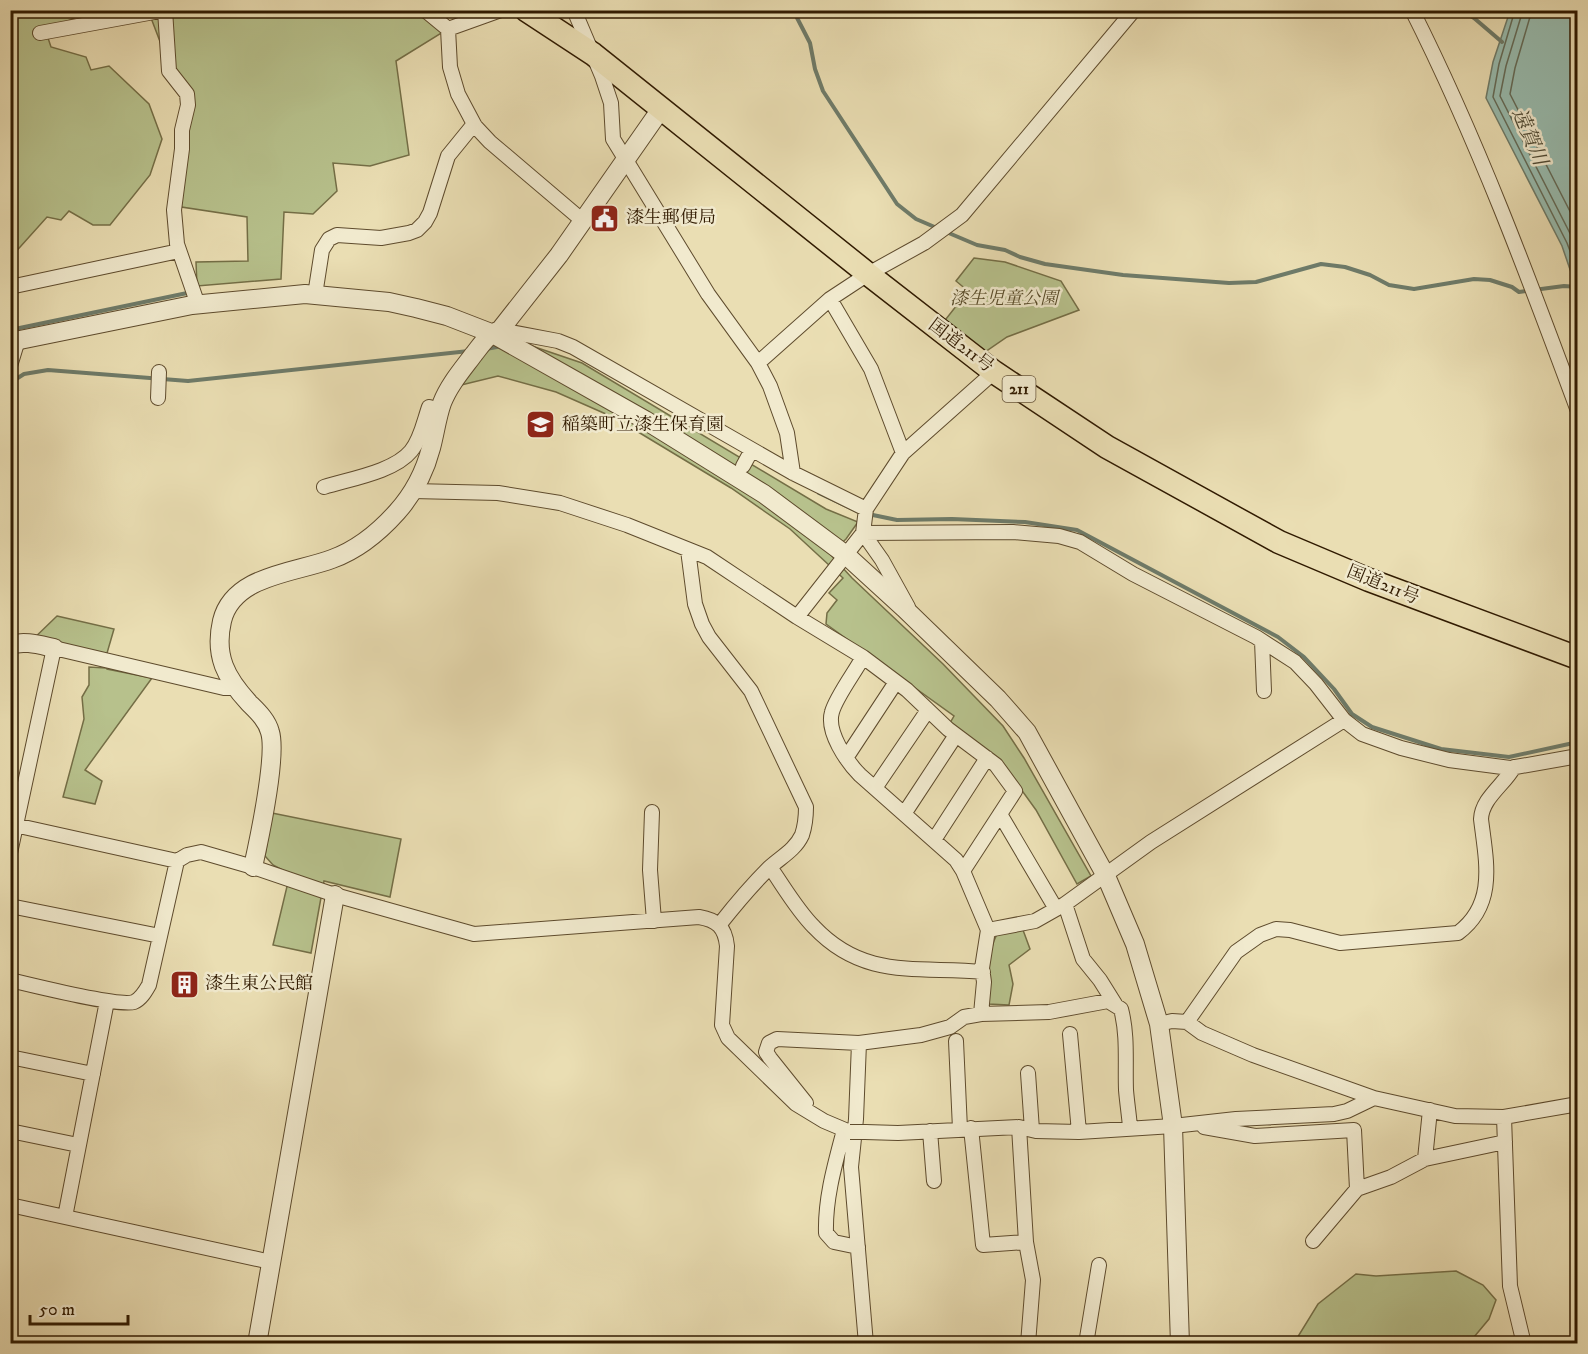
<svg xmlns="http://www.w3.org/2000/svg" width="1588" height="1354" font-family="'IM FELL DW Pica','Noto Serif JP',serif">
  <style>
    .green { fill: #b7c18c; stroke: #746e46; stroke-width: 1.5 }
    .water { fill: #98bcaf; stroke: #6e7b69; stroke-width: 1.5 }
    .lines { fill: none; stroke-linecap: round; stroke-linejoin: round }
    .shore { stroke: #646b58; stroke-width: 1.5 }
    .stream { stroke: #6e7b69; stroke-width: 4 }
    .minor-casing { stroke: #5e4b2d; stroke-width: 16 }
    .tertiary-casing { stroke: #5e4b2d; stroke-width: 20 }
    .trunk-casing { stroke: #301a00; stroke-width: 25 }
    .minor { stroke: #f1eace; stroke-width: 14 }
    .tertiary { stroke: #f1eace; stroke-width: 18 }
    .trunk { stroke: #eadeb3; stroke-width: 22 }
    .minor-bridge-casing { stroke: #5e4b2d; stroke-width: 16; stroke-linecap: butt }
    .minor-bridge { stroke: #f1eace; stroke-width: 14 }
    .labels { text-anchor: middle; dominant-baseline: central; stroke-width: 5; stroke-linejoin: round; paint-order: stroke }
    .shield { fill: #f1eace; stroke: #6a583e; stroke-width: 1.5 }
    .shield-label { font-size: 16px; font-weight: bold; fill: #301a00 }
    .poi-label { font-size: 18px; fill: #301a00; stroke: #f1eace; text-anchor: start }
    .park-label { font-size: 18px; font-style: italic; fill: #584c2a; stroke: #f1eace }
    .street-label { font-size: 18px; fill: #301a00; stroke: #f1eace }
    .water-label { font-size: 20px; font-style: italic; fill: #4f4b35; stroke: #f1eace }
  </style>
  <rect width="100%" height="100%" fill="#eadeb3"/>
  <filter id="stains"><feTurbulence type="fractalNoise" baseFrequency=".00333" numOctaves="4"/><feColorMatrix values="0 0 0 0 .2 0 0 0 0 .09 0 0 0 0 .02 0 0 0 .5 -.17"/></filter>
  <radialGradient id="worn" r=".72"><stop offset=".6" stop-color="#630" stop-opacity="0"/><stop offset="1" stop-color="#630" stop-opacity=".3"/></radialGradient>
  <path class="green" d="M148 10 428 11 448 29 396 61 409 155 370 166 333 163 337 191 313 214 284 212 281 279 197 286 196 262 248 261 247 217 175 206 188 105 167 60Z
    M11 11H88L46 32 51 47 86 57 91 70 109 66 149 104 162 139 150 175 110 225H93L69 211 61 220 47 217 12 256Z
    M974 258 1005 262 1061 281 1079 310 1007 337 982 354 942 324 968 291 956 281Z
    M523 343 582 363 826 509 858 522 846 539 830 554 852 578 943 664 1003 726 1024 758 1091 876 1077 884 1036 810 1000 760 950 723 954 716 826 624 827 613 837 600 829 593 843 578 790 529 731 488 615 418 556 392 498 376 453 387 482 349Z
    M57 616 114 629 105 660 107 669 152 678 85 770 102 781 95 804 63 797 84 719 82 697 89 685V667L105 668 102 660 28 644Z
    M272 813 401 839 390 897 324 881 311 953 273 945 290 874 273 865 265 856Z
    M1023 930 1030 949 1009 965 1013 984 1009 1005 988 1004C988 980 986 956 997 934Z
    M1456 1271 1483 1285 1496 1300 1489 1319 1469 1343H1294L1318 1304 1356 1274 1376 1276Z"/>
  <path class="water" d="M1510 11H1577V290L1562 246 1486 98 1493 62Z"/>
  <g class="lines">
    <path class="shore" d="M1515 10 1499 64 1493 97 1567 243 1578 272
      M1523 10 1506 66 1500 96 1578 249
      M1532 10 1515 68 1510 94 1578 227"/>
    <path class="stream" d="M793 10 810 43 815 69 823 91 897 204 916 219 937 228
      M1460 10 1474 18 1502 42
      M944 231 977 245 1005 250 1020 257 1045 264 1123 275 1229 283 1256 282 1321 264 1345 267 1370 275 1389 285 1414 289 1474 279 1490 280 1512 287 1519 292 1564 286 1578 287
      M10 330 192 292
      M486 349 502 346
      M10 383 24 374 48 370 188 381 469 351
      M819 493 861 513
      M868 514 897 520 952 519 1025 522 1077 530 1278 637 1304 657 1334 689 1352 714 1372 727 1441 749 1509 757 1578 742"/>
    <defs>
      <path id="minor" d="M165 10 169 71 187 94 188 105 182 130V149L174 210 177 244 198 305
        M425 10 448 29 501 10
        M574 10 602 76 611 103 613 139 708 294 758 363 770 386 787 433 793 473
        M1412 10C1477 139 1528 276 1578 411
        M448 29 450 67 458 94 475 126 490 142 583 221
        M40 33 165 10
        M10 287 179 251
        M315 295 322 250 329 239 337 235 381 238 409 233 417 230 425 222 430 213 448 156 474 124
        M830 299 871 369 903 453
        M500 330 558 341 573 347 793 473 866 509
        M758 363 830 299 868 274 924 243 962 215 1134 10
        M10 366 18 340
        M158 398 159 372
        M743 466 749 455
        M324 487C349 479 394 472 411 451 421 439 424 421 429 407L440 410
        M413 491 498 493 560 503 627 525 707 557 797 617 863 657 907 690 948 729 996 765 1015 791 963 871 988 930 982 968 984 982 981 1014
        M863 533 1013 532 1059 536 1080 542 1133 574 1256 637 1295 662 1316 684 1344 720 1362 734 1401 748 1449 760 1510 768 1578 756
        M863 533 882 560 908 607
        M688 550 695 604 702 624 709 637 751 691 806 807C806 816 805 826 802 835 795 850 781 857 769 868 751 886 735 905 720 924
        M797 617 863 533 866 509 903 453 994 372
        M1262 641 1264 691
        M863 657C855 672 836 697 832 712 826 732 847 762 860 775L956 860 963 871
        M846 758 896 682
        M875 788 928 710
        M652 812 650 870 654 921
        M904 814 956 735
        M1000 814 1056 909
        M10 824 177 861 187 855 201 852 253 867 335 895 474 934 699 917C717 920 725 927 727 946L722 1025 728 1038 796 1104 824 1121 850 1132
        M934 840 987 758
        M10 853 54 648 224 688H236
        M770 867C784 887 797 910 814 927 864 980 917 966 983 972
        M1065 904 1083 959 1100 980 1115 1004
        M10 906 160 936
        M988 930 1035 921 1065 904 1151 842 1344 720
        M10 980C31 985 119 1007 134 1002 141 999 145 992 149 985L177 861
        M1187 1022 1236 952 1260 935 1276 929 1290 930 1340 943 1458 933C1497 904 1486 861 1481 819 1482 798 1504 785 1514 767
        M1159 1024 1172 1021 1187 1022 1202 1033 1253 1055 1374 1098 1455 1116 1504 1117 1578 1104
        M1070 1034 1079 1132
        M956 1041 960 1129
        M10 1057 93 1074
        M1028 1073 1032 1130
        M806 1103 770 1058 766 1052 769 1043 777 1039 859 1043
        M1504 1117 1510 1286 1523 1340 1522 1344
        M1019 1127 1026 1242 1033 1280 1028 1344
        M1204 1127 1255 1136 1354 1130 1357 1189 1391 1177 1425 1159 1505 1142
        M971 1128 983 1245 1026 1242
        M844 1130C835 1164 825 1198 826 1233L834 1242 858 1247
        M10 1131 78 1145
        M930 1131 934 1181
        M865 1132 898 1133 1019 1127 1036 1131 1079 1132 1173 1126 1236 1119 1334 1114 1347 1111 1374 1098
        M1425 1159 1430 1110
        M10 1205 271 1262
        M65 1217 107 1001
        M1313 1241 1357 1189
        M866 1344 851 1167 856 1119 859 1043 921 1035 950 1027 964 1017 981 1014 1049 1012 1108 1001 1121 1009C1128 1036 1125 1062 1126 1090 1127 1102 1129 1115 1130 1127
        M1086 1344 1099 1265"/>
      <path id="tertiary" d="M10 342 192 305 305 294 389 302 416 308 447 316 491 333 645 420 764 494 846 555 904 608 998 699 1027 732 1106 876 1135 944 1159 1024 1173 1126 1180 1344
        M10 645C24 640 40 645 54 648
        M253 867C259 840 277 755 270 732 267 720 257 711 249 703 226 678 214 656 222 621 233 575 295 573 332 559 357 550 380 531 397 512 414 493 425 471 431 448 435 433 437 417 442 403 449 385 462 370 474 354 482 344 488 334 500 330L559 255 661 109
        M257 1344 335 895"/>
      <path id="trunk" d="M526 10 593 54 868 274 994 372 1107 447 1279 542 1369 580 1578 658"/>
    </defs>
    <use href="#minor" class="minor-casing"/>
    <use href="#tertiary" class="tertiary-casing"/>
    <use href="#trunk" class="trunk-casing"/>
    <use href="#minor" class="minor"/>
    <use href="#tertiary" class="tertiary"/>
    <use href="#trunk" class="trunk"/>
    <defs>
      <path id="minor-bridge" d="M850 1132H865"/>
    </defs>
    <use href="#minor-bridge" class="minor-bridge-casing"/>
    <use href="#minor-bridge" class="minor-bridge"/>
  </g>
  <defs>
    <symbol id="civic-square" viewBox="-11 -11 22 22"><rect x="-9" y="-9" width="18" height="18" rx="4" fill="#8f2418" stroke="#f1eace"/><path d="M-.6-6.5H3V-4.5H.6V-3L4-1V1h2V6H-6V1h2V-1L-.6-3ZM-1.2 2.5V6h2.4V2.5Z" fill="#fff"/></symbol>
    <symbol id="school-square" viewBox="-11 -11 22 22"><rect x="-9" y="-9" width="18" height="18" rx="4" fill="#8f2418" stroke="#f1eace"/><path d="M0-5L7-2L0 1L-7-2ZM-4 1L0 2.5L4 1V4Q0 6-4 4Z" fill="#fff"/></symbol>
    <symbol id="building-square" viewBox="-11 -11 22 22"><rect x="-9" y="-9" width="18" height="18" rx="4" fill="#8f2418" stroke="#f1eace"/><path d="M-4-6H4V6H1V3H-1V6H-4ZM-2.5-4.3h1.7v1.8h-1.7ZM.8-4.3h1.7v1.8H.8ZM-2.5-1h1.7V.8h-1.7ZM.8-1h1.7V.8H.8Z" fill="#fff"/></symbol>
  </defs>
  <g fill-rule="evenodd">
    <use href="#civic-square" x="588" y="202" width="33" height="33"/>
    <use href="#school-square" x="524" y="408" width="33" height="33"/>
    <use href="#building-square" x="168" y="968" width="33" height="33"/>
  </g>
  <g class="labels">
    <rect class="shield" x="1002.5" y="376" width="33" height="26" rx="4.5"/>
    <g class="shield-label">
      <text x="1019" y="389">211</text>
    </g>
    <g class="poi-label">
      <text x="626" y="218">漆生郵便局</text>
      <text x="562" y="425">稲築町立漆生保育園</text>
      <text x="205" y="984">漆生東公民館</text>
    </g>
    <g class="park-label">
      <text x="1004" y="299">漆生児童公園</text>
    </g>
    <g class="street-label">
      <text transform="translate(961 346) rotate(37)">国道211号</text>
      <text transform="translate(1383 585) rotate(22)">国道211号</text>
    </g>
    <g class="water-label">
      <text transform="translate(1529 137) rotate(67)">遠賀川</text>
    </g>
  </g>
  <rect width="1588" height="1354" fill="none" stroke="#eadeb3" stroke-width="36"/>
  <rect x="12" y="12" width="1564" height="1330" fill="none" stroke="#301a00" stroke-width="3"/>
  <rect x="18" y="18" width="1552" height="1318" fill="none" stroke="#301a00" stroke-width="1.5"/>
  <path d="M30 1315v9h98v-9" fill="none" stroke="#301a00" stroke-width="3"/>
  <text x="39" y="1315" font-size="18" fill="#301a00" stroke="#f1eace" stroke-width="4.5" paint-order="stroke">50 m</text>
  <rect width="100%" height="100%" filter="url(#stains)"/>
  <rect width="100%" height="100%" fill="url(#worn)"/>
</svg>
